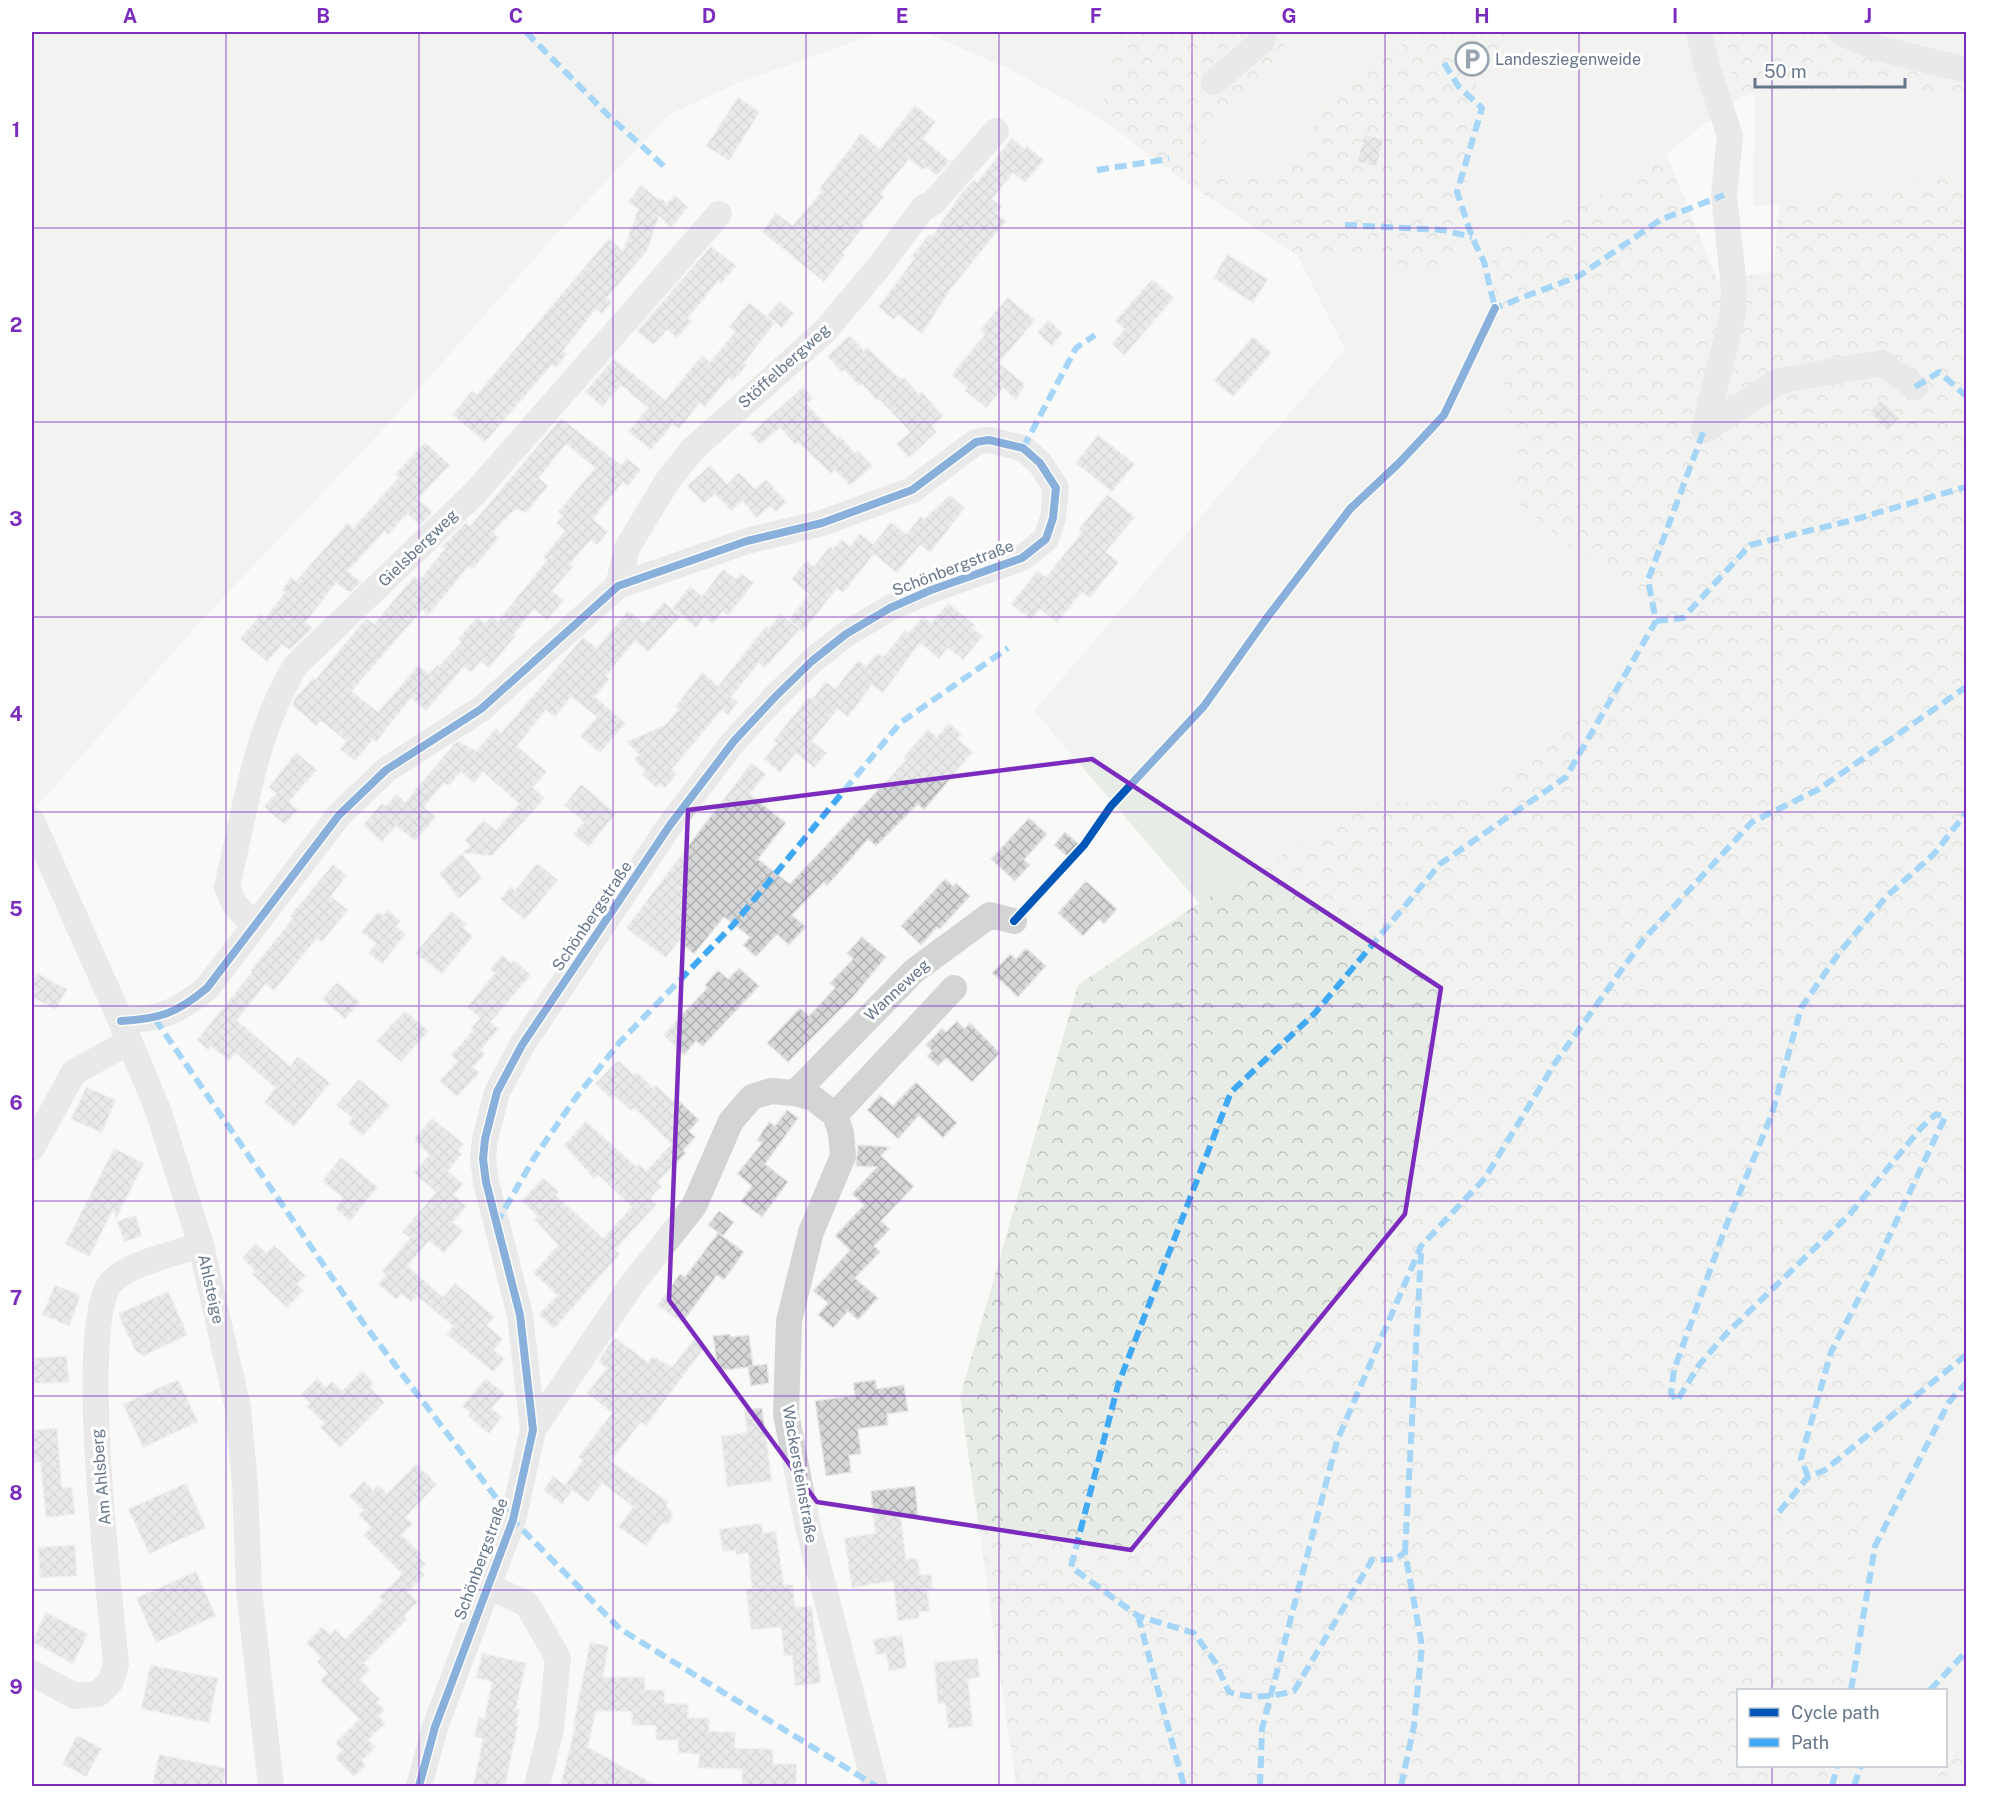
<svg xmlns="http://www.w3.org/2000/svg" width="1998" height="1818" font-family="'Public Sans',sans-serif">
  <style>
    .green { fill: #e8ece6 }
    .forest { fill: url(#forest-crowns) }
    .building { fill: url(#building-cross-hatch); stroke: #e8e8e8; stroke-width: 1.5; fill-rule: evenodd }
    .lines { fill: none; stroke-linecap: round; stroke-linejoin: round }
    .minor { stroke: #d3d4d4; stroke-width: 26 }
    .quiet { stroke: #3fa9f5; stroke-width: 6; stroke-dasharray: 12 6; stroke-linecap: butt }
    .cycleway-casing { stroke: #fff; stroke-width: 11 }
    .cycleway { stroke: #0057b8; stroke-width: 8 }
    .marked { fill: none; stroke: #7b2cbf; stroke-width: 4.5; stroke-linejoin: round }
    .grid { fill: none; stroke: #7b2cbf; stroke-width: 1.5; stroke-opacity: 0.55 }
    .labels { text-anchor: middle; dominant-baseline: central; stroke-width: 6; stroke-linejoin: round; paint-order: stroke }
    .poi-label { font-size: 16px; fill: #65768b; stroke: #fff; text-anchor: start }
    .street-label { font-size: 16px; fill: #65768b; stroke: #fff }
    .neatline { fill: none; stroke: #7b2cbf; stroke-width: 2 }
    .grid-label { font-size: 20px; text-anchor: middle; font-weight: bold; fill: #7b2cbf }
  </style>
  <defs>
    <pattern id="forest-crowns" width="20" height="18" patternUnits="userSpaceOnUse" patternTransform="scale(1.5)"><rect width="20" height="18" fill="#e8ece6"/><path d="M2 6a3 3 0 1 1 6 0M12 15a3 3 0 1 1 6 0" fill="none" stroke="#c0c4c0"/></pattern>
    <pattern id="building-cross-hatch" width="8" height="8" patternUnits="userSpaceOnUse" patternTransform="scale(1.5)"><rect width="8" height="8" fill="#d4d6d7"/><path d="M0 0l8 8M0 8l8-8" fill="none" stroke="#b0b2b4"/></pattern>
  </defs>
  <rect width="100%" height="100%" fill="#f9f9f8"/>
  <path class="green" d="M32 32H881L738 83 670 114 557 233 389 423 200 622 32 812Z
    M924 32H1115L1100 118 1005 67Z
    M1292 32H1418L1329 103 1283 173 1184 181 1215 124 1276 65Z
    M1520 32H1716L1741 96 1666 154 1536 234 1491 249 1496 321 1520 504 1668 628 1488 800 1373 804 1199 903 1034 711 1345 349 1297 255 1375 261 1452 274 1465 210 1468 117 1483 62Z
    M1871 32H1966V57L1881 36Z
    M1966 90V177L1753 207 1755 96Z
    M1966 1369V1734L1946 1762V1690H1841L1858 1536 1930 1411Z
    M1834 1766H1943L1927 1786H1823L1833 1779Z"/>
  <path class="forest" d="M1115 32H1292L1276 65 1215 124 1185 181 1282 173 1329 103 1418 32H1520L1483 62 1468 117 1465 210 1452 275 1375 261 1297 255 1184 181 1100 118Z
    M1716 32H1871L1966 57V90L1741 96Z
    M1666 154 1718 281 1774 271 1779 203 1847 191 1966 177V1369L1930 1411 1858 1536 1841 1690H1738V1766H1834L1833 1779 1823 1786H1016L960 1397 1078 985 1199 903 1373 804 1488 799 1668 628 1520 504 1496 321 1491 249 1536 234Z
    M1966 1734V1786H1927L1946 1766Z"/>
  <path class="building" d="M738 97 760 112 729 161 706 146Z
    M915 105 936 122 923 139 950 161 937 176 926 167 923 170 909 159 881 194 884 197 862 224 865 225 843 253 845 255 824 282 762 232 775 213 793 225 822 191 819 189 861 133 880 149Z
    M1364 134 1384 139 1377 167 1357 162Z
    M1012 138 1025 149 1027 146 1044 160 1025 183 1013 173 992 199 1002 207 997 214 1006 221 951 289 922 334 898 315 894 320 878 307 914 259 911 257 929 234 932 236 960 195 974 179 977 182Z
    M641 185 658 199 661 198 667 203 675 195 688 207 671 228 659 216 647 251 607 298 612 302 602 314 596 309 563 351 567 354 556 368 552 365 485 442 452 415 472 390 477 394 609 238 623 251 638 209 628 202Z
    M711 246 736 266 721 284 718 281 688 318 692 321 677 338 667 330 653 345 637 331Z
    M1227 254 1268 279 1253 303 1213 278Z
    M1152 279 1174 298 1124 356 1112 344 1124 329 1115 321Z
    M1008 297 1035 320 999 363 1025 384 1016 400 1003 388 986 408 965 391 967 388 951 375 985 334 980 330Z
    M779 301 794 313 782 328 767 316Z
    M749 302 775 323 744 363 747 365 733 381 729 378 705 407 700 403 679 429 673 424 651 450 628 431 648 408 621 385 602 407 585 392 614 358 665 400 702 355 710 362 735 332 729 327Z
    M1048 320 1063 333 1052 346 1037 333Z
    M850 335 864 351 868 348 901 379 904 377 919 394 922 392 943 416 932 426 937 432 909 458 896 444 910 432 879 399 877 401 862 384 859 386 844 370 841 372 827 356Z
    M1253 336 1272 353 1233 397 1214 381Z
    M803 387 813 398 807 404 838 438 840 436 855 453 858 450 873 466 850 486 835 470 831 474 798 442 795 445 780 428 760 445 750 434Z
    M1881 399 1900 418 1887 431 1869 412Z
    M561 418 621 465 627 458 641 470 628 486 623 482 593 519 608 532 597 545 591 540 570 564 573 567 552 591 564 600 547 620 534 609 514 634 516 636 489 668 481 661 471 673 464 667 426 711 411 698 376 742 373 740 355 761 340 749 346 741 321 721 316 726 292 705 295 698 313 678 315 680 366 618 374 624 414 576 419 580 445 549 442 546 466 522 470 526ZM566 444 595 468 558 512 563 516 556 523 565 531 543 557 547 560 498 621 492 615 485 623 477 617 458 639 461 642 439 666 437 665 429 674 418 665 378 712 352 691 422 610 428 616 469 566 473 569 499 538 493 532 516 509 526 513 548 486 539 478Z
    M1098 435 1135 464 1112 492 1075 463Z
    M425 442 450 465 418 499 433 512 420 525 407 514 388 535 385 531 348 571 361 582 350 593 336 583 306 622 313 628 290 650 282 645 267 662 240 639 261 614 265 618 285 592 282 590 291 577 296 581 347 523 353 528 399 477 395 474Z
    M710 465 727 484 739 472 755 489 766 479 787 502 776 512 770 506 757 518 742 501 731 511 715 494 704 504 687 486Z
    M1107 494 1135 517 1106 552 1119 562 1090 598 1082 592 1057 623 1040 609 1031 620 1011 604 1037 571 1046 577 1082 532 1079 529Z
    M950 495 965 508 930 553 920 545 897 573 874 554 843 593 837 588 803 632 789 620 809 594 791 579 807 560 814 566 830 546 833 549 842 539 850 546 860 533 873 544 891 522 906 534 921 516 924 519Z
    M723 569 736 579 741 573 754 583 728 616 722 612 713 624 704 617 696 628 672 608 690 586 702 596Z
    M664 602 681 616 648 652 635 641 606 676 610 679 595 697 626 723 600 753 580 736 597 717 571 697 555 717 546 710 517 746 547 772 533 787 545 798 492 856 462 853 470 846 465 840 483 820 496 830 519 804 483 772 474 783 461 772 448 786 444 783 424 807 436 817 415 841 396 826 382 842 363 825 382 803 386 806 396 794 405 802 455 743 459 741 476 751 496 728 501 733 583 637 597 648 628 610 644 623Z
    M948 603 975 625 973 628 983 636 963 660 948 648 939 659 920 643 883 693 872 685 848 717 838 709 812 741 827 753 814 768 796 753 780 773 764 759 777 743 773 741 809 696 812 699 826 681 835 689 858 660 866 666 877 653 884 656 905 630 909 633 923 616 931 623Z
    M780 614 800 629 765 668 759 663 731 697 738 702 728 715 722 710 672 769 677 774 665 788 660 784 657 788 642 775 645 771 634 760 639 754 626 742 665 725 678 710 675 707 702 672 718 686 766 626 769 628Z
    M949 723 962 735 958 739 973 752 924 810 918 804 876 846 868 839 827 886 824 882 792 915 806 927 789 945 777 934 756 957 743 945 750 937 724 917 694 954 679 941 666 958 626 928 751 763 766 774 750 794 786 823 758 859 790 884 906 760 903 757 928 729 937 737Z
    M296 752 317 770 289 802 298 810 285 825 264 807 276 793 269 787Z
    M581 784 616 813 589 847 573 834 584 822 564 805Z
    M1029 818 1047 834 1024 860 1030 865 1015 881 991 859Z
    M1065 832 1079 844 1068 857 1054 845Z
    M462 853 482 878 459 899 439 873Z
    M537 863 558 880 525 920 500 899 511 886 515 890Z
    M333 864 347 876 331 896 348 910 322 942 317 938 274 991 266 984 237 1020 290 1066 298 1056 330 1083 294 1127 264 1102 275 1088 236 1053 229 1061 211 1046 208 1050 197 1040 252 972 250 971 293 918 290 916Z
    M945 879 953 886 956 883 970 896 940 929 937 927 921 945 901 926Z
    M1086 881 1117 909 1104 924 1099 919 1083 936 1058 913Z
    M388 910 401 921 396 926 406 934 382 964 368 953 376 944 361 932 378 911 383 915Z
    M451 911 467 924 464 928 473 936 442 974 415 953Z
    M862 937 886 957 853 997 788 1062 767 1043 800 1008 809 1016 835 988 830 983 853 959 847 953Z
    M1026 948 1046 966 1018 997 992 973 1010 954 1016 959Z
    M502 955 512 963 514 960 531 975 491 1022 499 1029 481 1050 485 1054 473 1067 480 1073 457 1097 439 1081 457 1061 451 1055 473 1030 471 1028 480 1018 467 1007 495 973 490 969Z
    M739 968 759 986 703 1046 696 1041 684 1055 663 1035 707 988 705 985 718 970 728 979Z
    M37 973 67 989 56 1010 32 997V985Z
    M337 982 360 1002 345 1019 322 999Z
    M405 1011 429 1031 401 1062 376 1041Z
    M957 1021 964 1029 970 1023 1000 1053 972 1082 946 1058 938 1066 927 1056 932 1051 926 1045 942 1028 946 1032Z
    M618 1060 634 1075 637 1072 653 1088 656 1085 673 1101 676 1098 699 1120 689 1131 695 1137 683 1151 686 1153 658 1182 662 1186 651 1198 657 1204 615 1250 620 1254 554 1329 539 1314 557 1295 533 1273 558 1245 534 1219 537 1216 521 1201 543 1178 559 1192 556 1195 603 1238 632 1207 598 1175 594 1179 564 1145 586 1121 637 1167 639 1164 646 1171 671 1144 634 1108 631 1111 615 1096 612 1099 595 1084Z
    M359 1079 390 1105 363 1136 348 1123 352 1118 336 1105Z
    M916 1082 957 1123 943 1138 919 1115 898 1139 867 1110 880 1095 893 1106Z
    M86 1087 116 1100 102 1133 71 1119Z
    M787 1110 798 1118 765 1164 788 1182 762 1217 741 1201 752 1186 737 1174 762 1143 757 1140 769 1122 775 1126Z
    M432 1118 464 1144 458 1150 462 1154 448 1171 463 1184 454 1195 467 1206 453 1222 463 1231 444 1253 429 1241 408 1266 443 1297 455 1283 495 1317 487 1325 503 1339 494 1350 505 1359 493 1372 446 1334 453 1326 417 1296 411 1302 401 1294 396 1300 378 1284 386 1275 382 1271 410 1238 402 1232 436 1192 414 1173 429 1155 414 1139Z
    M858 1145 889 1147 881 1156 914 1186 881 1221 890 1229 874 1246 880 1252 855 1278 878 1298 858 1320 848 1311 833 1328 818 1315 828 1303 813 1291 850 1250 835 1236 864 1205 852 1194 877 1167 856 1166Z
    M114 1148 144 1163 116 1219 113 1210 89 1257 65 1244Z
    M341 1157 378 1187 350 1221 335 1208 343 1198 322 1181Z
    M719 1211 734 1222 723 1236 708 1225Z
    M136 1215 142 1236 124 1242 117 1221Z
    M718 1233 744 1252 724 1280 717 1275 682 1323 657 1305 680 1274 685 1277Z
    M256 1243 266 1253 274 1245 306 1276 297 1284 304 1290 287 1308 252 1274 255 1271 242 1258Z
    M55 1285 81 1295 69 1326 42 1315Z
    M168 1291 188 1335 144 1356 136 1352 118 1314Z
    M730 1334V1337L749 1335 753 1366 767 1364 769 1383 751 1386 748 1367 718 1371 713 1336Z
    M614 1337 648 1362 653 1356 672 1367 694 1339 705 1347 646 1426 641 1422 611 1461 669 1502 666 1506 672 1512V1518L668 1524H662L646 1546 618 1527 633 1507 602 1483 588 1502 572 1490 562 1504 543 1490 553 1476 567 1486 565 1484 583 1460 578 1457 612 1413 587 1393 607 1368 598 1362Z
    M67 1356 69 1382 34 1384 33 1358Z
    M362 1371 374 1383 370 1388 385 1402 340 1448 320 1427 324 1423 307 1407 310 1403 301 1394 317 1378 326 1387 332 1381 342 1391Z
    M486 1378 505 1394 492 1408 502 1417 489 1434 468 1416 470 1413 462 1406Z
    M178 1379 198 1422 143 1448 123 1404Z
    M875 1380 877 1389 904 1385 908 1411 887 1414 888 1425 858 1429 861 1454 849 1455 851 1472 826 1476 815 1401 855 1395 853 1383Z
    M762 1408 772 1481 727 1487 721 1436 747 1432 744 1410Z
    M57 1428 62 1488 72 1487 75 1514 46 1518 40 1462 32 1463V1430Z
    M416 1464 437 1484 406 1517 413 1524 402 1535 422 1555 419 1557 426 1564 420 1570 425 1575 408 1592 418 1602 404 1616 407 1619 364 1663 370 1669 360 1680 380 1699 377 1702 385 1710 379 1716 386 1723 368 1740 376 1747 362 1761 366 1765 354 1777 335 1758 342 1750 335 1743 359 1719 320 1681 327 1673 317 1662 321 1658 306 1643 322 1627 330 1634 335 1629 345 1639 383 1601 379 1597 399 1577 401 1573 363 1535 371 1527 358 1515 363 1510 349 1496 364 1481 373 1490 378 1485 387 1493Z
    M186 1483 206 1528 149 1554 128 1509Z
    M915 1486 918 1516 901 1517 906 1559 918 1558 920 1575 931 1574 933 1589 927 1590 930 1611 919 1612 920 1618 898 1621 893 1581 852 1588 844 1538 875 1533 871 1491Z
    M762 1523 763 1533 776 1531 784 1585 793 1584 795 1607 812 1606 821 1683 795 1686 792 1655 784 1656 781 1627 751 1630 746 1589H752L748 1553 736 1555 735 1550 723 1552 719 1529Z
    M75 1545 77 1576 40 1578 38 1547Z
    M196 1571 216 1616 156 1643 136 1598Z
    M46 1612 88 1634 73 1664 32 1642Z
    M902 1635 907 1668 889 1671 886 1653 876 1655 873 1639Z
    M590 1642 609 1646 603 1677H645V1690H665L664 1703 688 1704V1718H709V1731L735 1732V1748L773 1749V1764H797L796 1786 742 1785V1769L698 1768 699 1754 678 1753V1740H656V1726L632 1725V1712L596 1711 588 1747 658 1786H560L575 1727 573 1726Z
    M482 1653 526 1663 516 1709H520L516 1726H518L505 1786H473L483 1739 474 1737 479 1717 484 1719 492 1682 476 1678Z
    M978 1658 980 1677 968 1679 973 1726 948 1729 945 1703 938 1704 934 1662Z
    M150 1665 218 1678 209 1723 141 1709Z
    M77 1735 102 1748 86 1777 62 1764Z
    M159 1754 226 1768 223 1786H152Z"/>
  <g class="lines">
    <path class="minor" d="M1699 32 1706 64 1730 136 1724 195 1734 288 1733 313 1704 430
      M1840 32 1877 48 1966 70
      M1214 82 1262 41 1264 32
      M1704 430 1779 381 1882 363 1915 387
      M618 586 627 548 668 480 693 449 824 332 882 263 923 208 933 203 996 131
      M32 821 121 1021 158 1110 201 1245 238 1408 245 1484 249 1590 271 1786
      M253 925 234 903 227 887C245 812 255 731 296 665L476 492 719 214
      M121 1021C160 1019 177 1013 207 988L339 815 386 770 481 709 618 586 747 541 822 523 912 490 976 442 989 440 1023 448 1040 463 1056 488 1053 518 1046 539 1022 558 931 590 890 608 846 634 812 661 776 696 734 741 670 825 522 1045 497 1092 485 1139 483 1159 486 1182 520 1315 533 1430 513 1520 435 1727 419 1786
      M795 1093 914 971 990 915 1014 921
      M835 1115 954 988
      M32 1148 74 1072 129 1042
      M533 1430 630 1287 694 1206 731 1121 752 1097 771 1091 795 1093 813 1098 835 1115 841 1133 843 1156 811 1232 789 1321 786 1414 808 1527 875 1786
      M486 1585 527 1604 558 1658 551 1729 537 1786
      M32 1673 75 1696 98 1694 111 1681 116 1664C110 1597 77 1329 110 1284 125 1264 177 1253 201 1245"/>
    <path class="quiet" d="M526 32 610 117 667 169
      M1444 63 1459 87 1482 108 1457 192 1472 237 1484 262 1495 308
      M1097 170 1169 159
      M1345 225 1443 230 1472 237
      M1493 312 1495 308 1579 276 1660 220 1724 195
      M1915 387 1939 372 1966 396
      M1023 448 1076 348 1095 335
      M1656 621 1683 618 1750 545 1849 521 1966 487
      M155 1019 364 1324 513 1520 620 1629 876 1786
      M496 1224 534 1158 574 1100 619 1043 733 925 900 723 1008 648
      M1808 1477 1801 1458 1831 1352 1873 1271 1945 1117 1936 1114 1921 1128 1850 1214 1727 1333 1699 1365 1677 1401 1671 1393 1674 1370 1726 1226 1772 1114 1801 1008 1839 953 1886 897 1934 854 1966 813
      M1779 1512 1808 1477 1825 1470 1966 1355
      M1405 1552 1421 1253
      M1138 1616 1184 1786
      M1851 1690 1875 1546 1949 1402 1966 1383
      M1930 1690 1966 1652
      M1260 1786 1262 1729 1337 1441 1421 1246 1485 1178 1555 1063 1643 940 1752 822 1819 789 1966 687
      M1401 1786 1414 1726 1422 1646 1405 1552 1396 1559 1372 1560 1294 1691C1271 1697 1252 1699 1229 1692L1215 1662 1194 1633 1138 1616 1071 1567 1118 1385 1231 1092 1315 1013 1440 864 1566 777 1656 621 1648 580 1704 430
      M1832 1786 1837 1766
      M1854 1786 1861 1766"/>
    <defs>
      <path id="cycleway" d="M1014 921 1084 845 1111 806 1204 706 1266 619 1350 509 1399 463 1444 415 1495 308
        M121 1021C160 1019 177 1013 207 988L339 815 386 770 481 709 618 586 747 541 822 523 912 490 976 442 989 440 1023 448 1040 463 1056 488 1053 518 1046 539 1022 558 931 590 890 608 846 634 812 661 776 696 734 741 670 825 522 1045 497 1092 485 1139 483 1159 486 1182 520 1315 533 1430 513 1520 435 1727 419 1786"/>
    </defs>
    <use href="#cycleway" class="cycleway-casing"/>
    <use href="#cycleway" class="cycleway"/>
  </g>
  <path d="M0 0H1998V1818H0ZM1092 759 1441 988 1405 1214 1131 1550 817 1502 669 1300 688 810Z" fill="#f9f9f8" fill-opacity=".55" fill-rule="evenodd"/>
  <path class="marked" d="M1092 759 1441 988 1405 1214 1131 1550 817 1502 669 1300 688 810Z"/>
  <path class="grid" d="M226 32V1786M419 32V1786M613 32V1786M806 32V1786M999 32V1786M1192 32V1786M1385 32V1786M1579 32V1786M1772 32V1690M32 228H1966M32 422H1966M32 617H1966M32 812H1966M32 1006H1966M32 1201H1966M32 1396H1966M32 1590H1966M1772 1766V1786"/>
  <defs>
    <symbol id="parking-ring" viewBox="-11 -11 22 22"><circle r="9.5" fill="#fff" stroke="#99a4b1" stroke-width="1.5"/><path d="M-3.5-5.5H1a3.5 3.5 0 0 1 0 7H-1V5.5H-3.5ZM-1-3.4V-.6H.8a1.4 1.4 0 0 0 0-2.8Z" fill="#99a4b1"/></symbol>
  </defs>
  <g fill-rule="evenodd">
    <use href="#parking-ring" x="1453" y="40" width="38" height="38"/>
  </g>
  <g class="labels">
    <g class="poi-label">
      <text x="1495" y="59">Landesziegenweide</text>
    </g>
    <g class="street-label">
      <text transform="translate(784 366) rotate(-42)">Stöffelbergweg</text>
      <text transform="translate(418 548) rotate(-44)">Gielsbergweg</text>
      <text transform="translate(953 568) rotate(-21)">Schönbergstraße</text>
      <text transform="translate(592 916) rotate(-56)">Schönbergstraße</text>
      <text transform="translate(897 990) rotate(-43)">Wanneweg</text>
      <text transform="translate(211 1289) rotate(77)">Ahlsteige</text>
      <text transform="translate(800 1474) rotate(80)">Wackersteinstraße</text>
      <text transform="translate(101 1477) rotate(-95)">Am Ahlsberg</text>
      <text transform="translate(481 1559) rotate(-70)">Schönbergstraße</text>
    </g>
  </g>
  <rect width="1998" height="1818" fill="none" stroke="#ffffff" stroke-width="66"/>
  <rect x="1737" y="1689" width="210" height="78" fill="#ffffff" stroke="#c1c8d1" stroke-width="1.5"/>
  <rect x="1749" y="1708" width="30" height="9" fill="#0057b8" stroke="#c1c8d1" stroke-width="1.5"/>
  <text x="1791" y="1719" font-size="18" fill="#65768b">Cycle path</text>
  <rect x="1749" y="1738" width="30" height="9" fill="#3fa9f5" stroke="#c1c8d1" stroke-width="1.5"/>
  <text x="1791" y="1749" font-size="18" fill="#65768b">Path</text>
  <path d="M1755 78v9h150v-9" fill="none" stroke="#65768b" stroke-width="3"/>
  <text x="1764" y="78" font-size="18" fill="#65768b" stroke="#ffffff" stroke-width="4.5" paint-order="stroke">50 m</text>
  <rect x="33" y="33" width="1932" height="1752" class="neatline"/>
  <g class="grid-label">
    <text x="130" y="23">A</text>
    <text x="323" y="23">B</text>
    <text x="516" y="23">C</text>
    <text x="709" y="23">D</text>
    <text x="902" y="23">E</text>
    <text x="1096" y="23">F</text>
    <text x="1289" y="23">G</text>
    <text x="1482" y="23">H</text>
    <text x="1675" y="23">I</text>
    <text x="1868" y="23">J</text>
    <text x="16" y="137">1</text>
    <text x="16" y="332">2</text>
    <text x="16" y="526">3</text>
    <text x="16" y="721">4</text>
    <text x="16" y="916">5</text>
    <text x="16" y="1110">6</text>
    <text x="16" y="1305">7</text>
    <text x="16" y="1500">8</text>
    <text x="16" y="1694">9</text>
  </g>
</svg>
